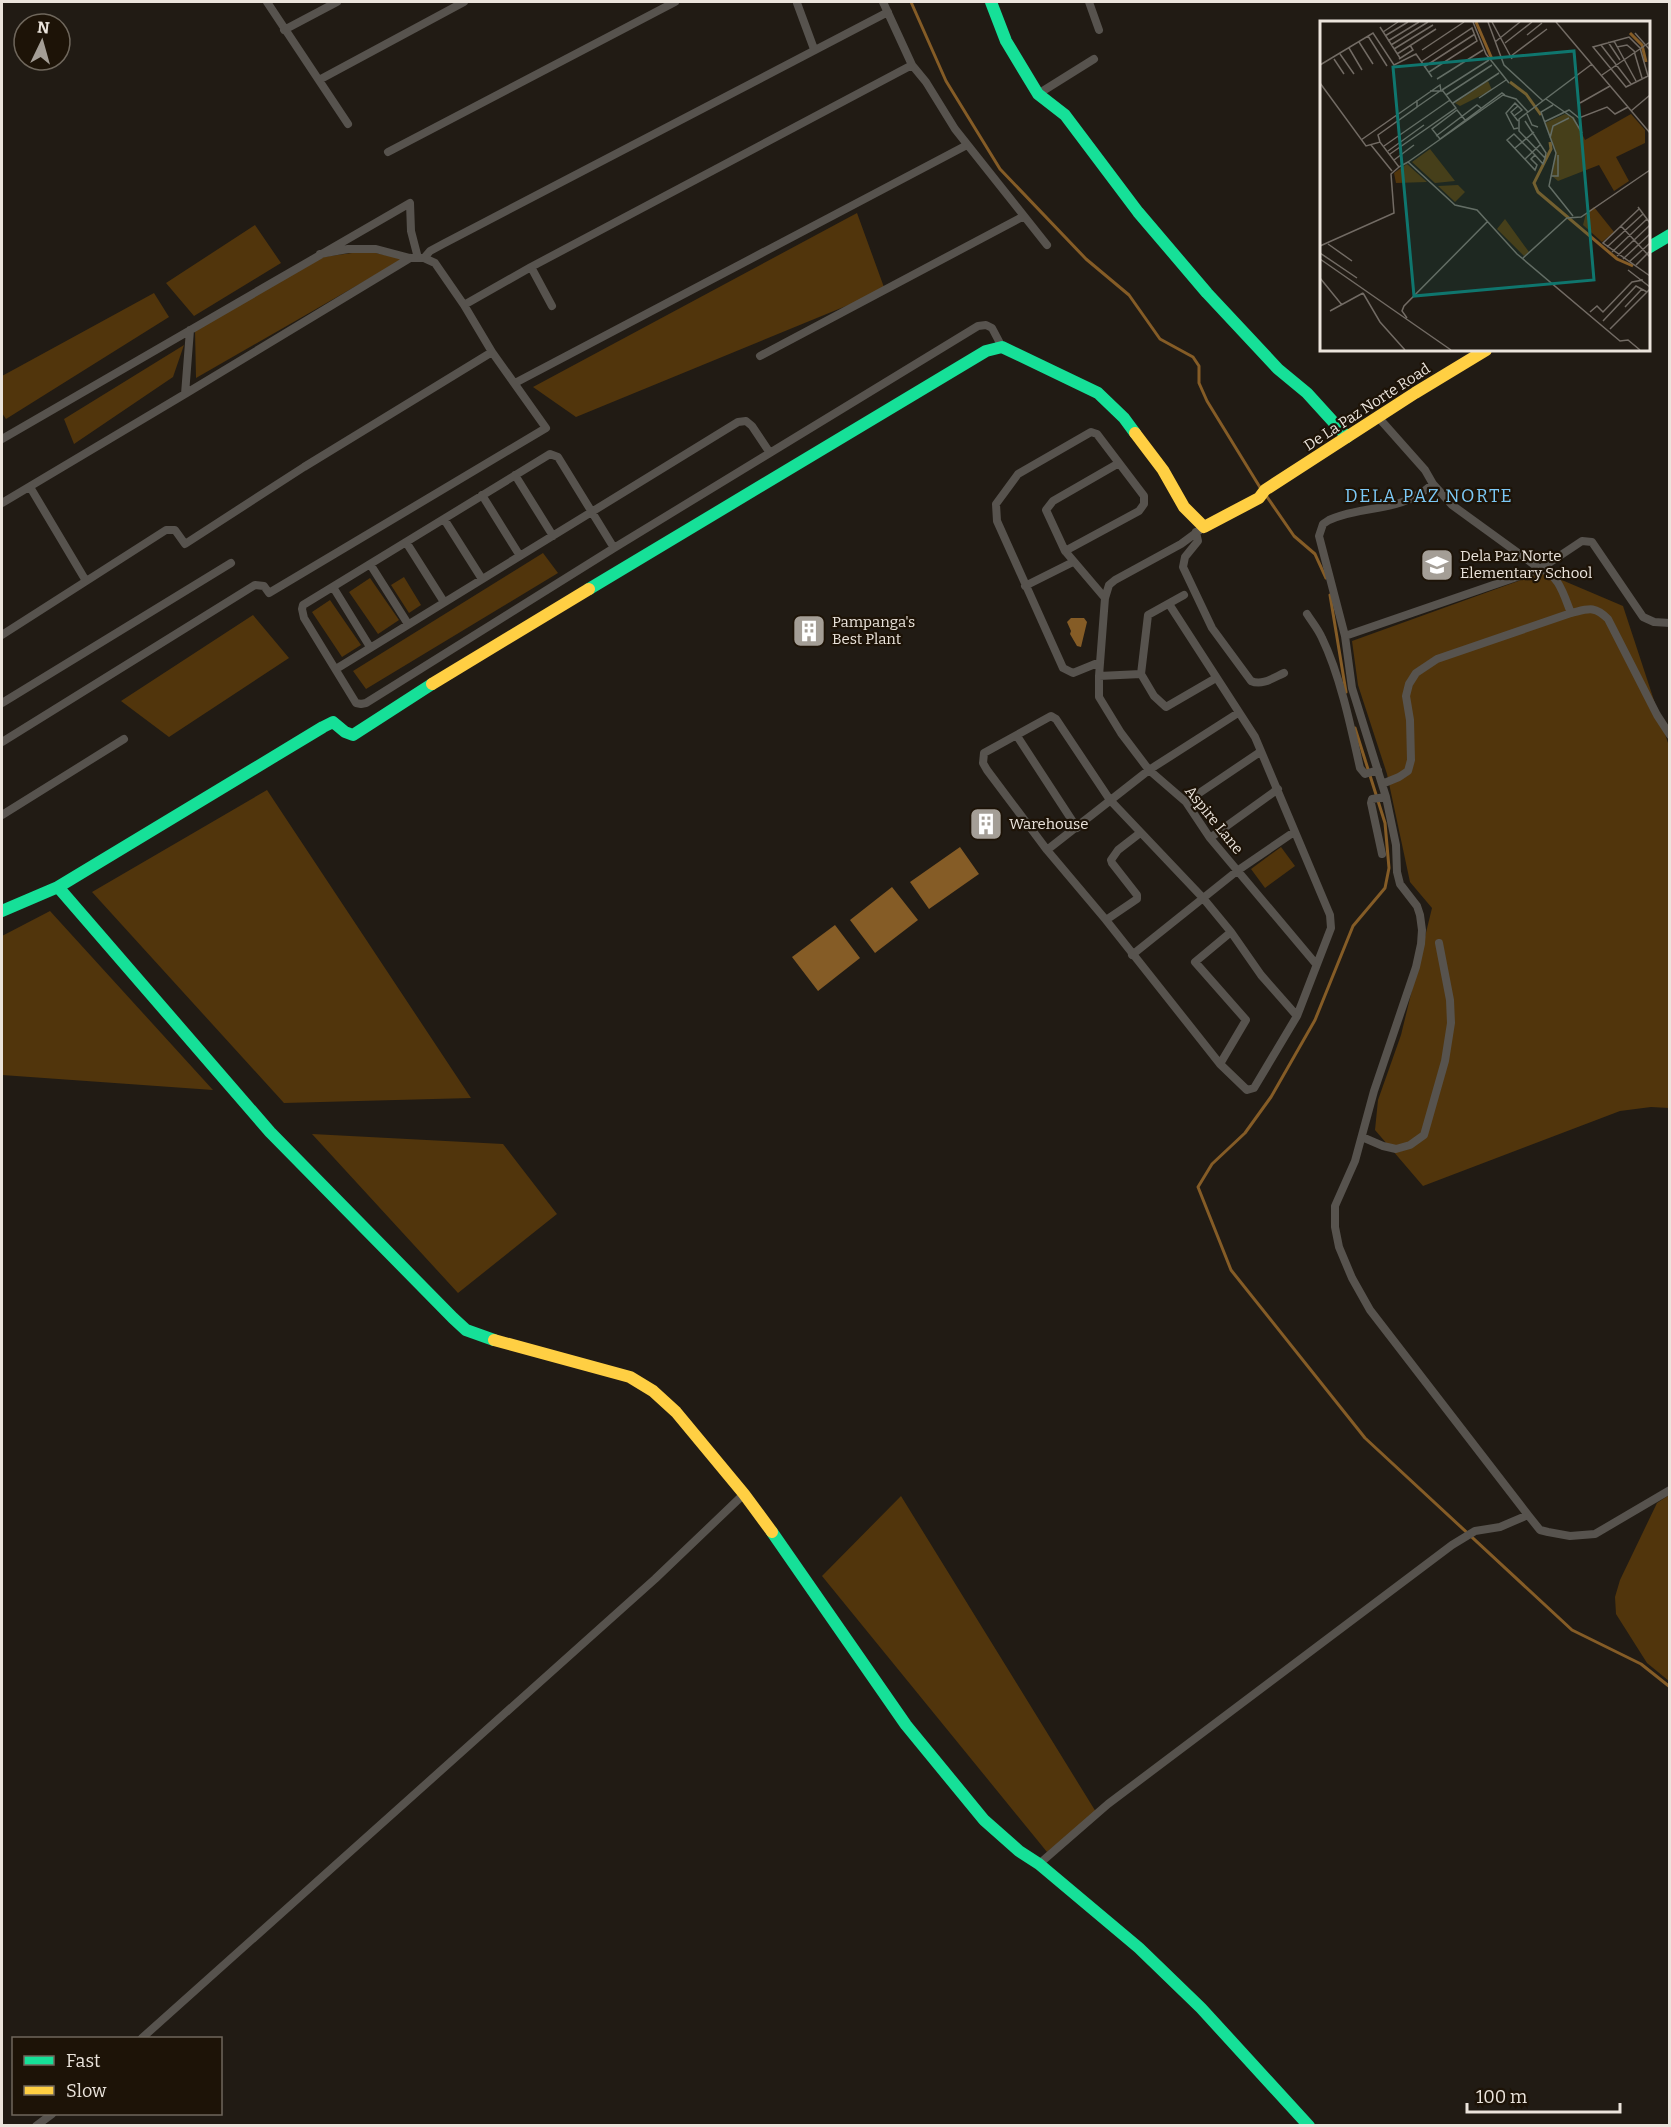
<svg xmlns="http://www.w3.org/2000/svg" width="1671" height="2127" font-family="Bitter,serif">
  <style>
    .green { fill: #51350c }
    .water { fill: #855c26 }
    .lines { fill: none; stroke-linecap: round; stroke-linejoin: round }
    .stream { stroke: #855c26; stroke-width: 3 }
    .street { stroke: #57534e; stroke-width: 8 }
    .fast { stroke: #16e098; stroke-width: 12 }
    .slow { stroke: #ffcf43; stroke-width: 12 }
    .labels { text-anchor: middle; dominant-baseline: central; stroke-width: 4.5; stroke-linejoin: round; paint-order: stroke }
    .street-label { font-size: 15px; fill: #ebe4dc; stroke: #1d1307 }
    .poi-label { font-size: 15px; fill: #ebe4dc; stroke: #1d1307; text-anchor: start }
    .quarter-label { font-size: 18px; letter-spacing: 1.5px; fill: #7cc9f7; stroke: #1d1307 }
    .inset-river { fill: none; stroke: #855c26; stroke-width: 3 }
    .inset-road { fill: none; stroke: #726b64; stroke-width: 1.5 }
    .view { fill: #0f766e; fill-opacity: 0.15; stroke: #0f766e; stroke-width: 3 }
    .inset-edge { fill: none; stroke: #ebe4dc; stroke-width: 3 }
  </style>
  <rect width="100%" height="100%" fill="#211b14"/>
  <path class="green" d="M857 213 885 290 576 417 533 387Z
    M255 225 281 263 194 316 166 283Z
    M352 253H376L403 259 196 378 195 330 323 257Z
    M154 293 169 317 6 419 2 413V376Z
    M184 345 173 377 74 444 64 419Z
    M543 553 558 573 366 689 353 671Z
    M1543 572 1623 606 1669 746V1108L1651 1107 1620 1111 1423 1186 1375 1130 1378 1100 1401 1035 1432 908 1410 882 1387 774 1358 685 1352 641Z
    M404 577 421 605 409 613 391 585Z
    M370 578 399 620 378 634 349 592Z
    M330 600 361 645 342 657 312 612Z
    M253 615 289 658 169 737 121 701Z
    M267 790 471 1098 284 1103 92 892Z
    M1281 847 1295 866 1265 888 1251 869Z
    M50 911 213 1090 2 1075V936Z
    M312 1134 503 1144 557 1214 458 1293Z
    M1669 1495V1681L1647 1663 1616 1614 1615 1597 1620 1580 1657 1503Z
    M901 1496 1096 1812 1047 1852 822 1576Z"/>
  <path class="water" d="M1071 618H1084L1087 622 1081 647 1077 646 1070 634 1071 631 1067 622Z
    M960 847 979 874 929 909 910 882Z
    M892 887 918 920 875 953 850 920Z
    M835 925 860 958 818 991 792 957Z"/>
  <g class="lines">
    <path class="stream" d="M911 2 946 81 1000 169 1086 259 1129 295 1160 339 1193 357 1199 366V383L1207 401 1261 489
      M1265 494 1294 536 1315 554 1326 578
      M1330 595 1346 692
      M1355 728 1385 823 1389 868 1385 888 1353 926 1315 1020 1271 1097 1245 1133 1212 1164 1198 1187 1231 1270 1365 1438 1572 1630 1641 1664 1670 1687"/>
    <path class="street" d="M267 2 348 124
      M883 2 912 65 926 82 955 129 1047 245
      M1089 2 1099 30
      M797 3 814 49
      M284 30 337 2
      M319 80 464 2
      M1038 94 1094 59
      M388 152 675 2
      M424 258 430 251 443 244 888 12
      M531 267 552 306
      M464 305 531 267 912 65
      M760 356 1024 216
      M515 383 967 145
      M185 394 410 258
      M1378 417 1425 470 1433 484 1452 505 1540 569C1559 574 1564 596 1571 613 1588 609 1594 605 1608 619L1657 715 1670 735
      M2 439 410 203 411 231 418 258
      M515 475 553 536
      M1433 484C1397 515 1367 503 1329 520L1323 524 1319 536 1345 636 1352 688 1386 797 1396 845 1397 872 1400 884 1417 906 1420 915 1422 930 1421 944 1416 967 1374 1091 1355 1161 1335 1206V1227L1339 1247 1352 1278 1370 1310 1528 1515
      M30 487 86 581
      M482 495 520 556
      M2 503 185 394 190 330
      M444 519 482 579
      M1204 527 1181 544 1115 580 1109 585 1105 598 1099 676V697L1121 733 1149 770 1186 802 1210 838 1316 964
      M1196 532 1198 541 1185 557 1183 567 1212 628 1251 681C1262 686 1273 678 1284 673
      M406 542 444 602
      M614 548 558 457 550 454 303 605 302 609 304 618 356 703 361 704 366 703 614 548 978 326 986 325 992 328 1002 347
      M1065 551 1139 511 1144 504V496L1097 434 1091 432 1018 474 996 504 997 521 1063 668 1073 673 1100 662
      M370 564 408 624
      M1025 586 1073 562
      M333 587 370 647
      M1105 598 1065 551 1046 510 1053 501 1119 463
      M1169 604 1255 737 1330 915 1331 928 1297 1016 1261 975 1231 932
      M1307 614C1312 622 1318 629 1322 638 1340 675 1351 727 1360 768L1365 774 1378 770
      M2 635 166 530H175L185 544 304 467 492 352
      M1345 636 1540 569 1582 541 1592 542 1643 617 1654 622 1670 623
      M336 669 738 422 746 421 752 426 770 453
      M1141 674 1148 615 1184 595
      M1099 676 1141 674 1154 696 1166 707 1216 678
      M2 703 231 563
      M1017 736 1077 828
      M2 742 255 585 264 586 269 593 546 428 492 352 464 305 435 263 424 258H410L376 249H348L320 254
      M1382 784 1399 777 1408 771 1411 760 1410 720 1406 696 1409 684 1416 673 1437 659 1571 613
      M1186 802 1260 752
      M2 815 124 739
      M1210 838 1278 789
      M1047 850 1149 770 1238 713
      M1382 854 1371 803 1372 799 1386 797
      M1106 920 1137 899V895L1112 863 1111 860 1118 850 1140 833
      M1132 955 1237 871 1294 832
      M1220 1064 1246 1020 1195 962 1231 932 1203 898 1110 800 1056 719 1051 716 984 753 983 763 987 770 1047 850 1106 920 1220 1064 1247 1090 1254 1088 1297 1016
      M1362 1137 1383 1146 1396 1149 1410 1145 1424 1135 1445 1061 1451 1023 1450 1000 1439 943
      M1039 1864 1108 1804 1452 1545 1475 1531 1500 1527 1528 1515 1540 1530 1548 1532 1570 1536 1595 1534 1670 1490
      M142 2038 655 1579 744 1494
      M36 2126 52 2114"/>
    <path class="fast" d="M991 2 1006 41 1038 94 1065 115 1138 212 1207 293 1278 369 1307 393 1347 437
      M1648 248 1670 235
      M589 589 986 351 1002 347 1098 393 1124 418 1135 433
      M58 887 323 727 333 722 345 732 353 735 432 684
      M2 911 58 887 270 1132 453 1318 466 1330 494 1340
      M772 1532 906 1725 984 1820 1019 1851 1039 1864 1139 1948 1201 2008 1309 2126"/>
    <path class="slow" d="M1135 433 1163 470 1184 507 1204 527 1259 498 1265 490 1415 393 1486 350
      M432 684 589 589
      M494 1340 630 1377 653 1391 676 1412 744 1494 772 1532"/>
  </g>
  <defs>
    <symbol id="school-square" viewBox="-11 -11 22 22"><rect x="-9" y="-9" width="18" height="18" rx="4" fill="#a49e96" stroke="#1d1307"/><path d="M0-5L7-2L0 1L-7-2ZM-4 1L0 2.5L4 1V4Q0 6-4 4Z" fill="#fff"/></symbol>
    <symbol id="building-square" viewBox="-11 -11 22 22"><rect x="-9" y="-9" width="18" height="18" rx="4" fill="#a49e96" stroke="#1d1307"/><path d="M-4-6H4V6H1V3H-1V6H-4ZM-2.5-4.3h1.7v1.8h-1.7ZM.8-4.3h1.7v1.8H.8ZM-2.5-1h1.7V.8h-1.7ZM.8-1h1.7V.8H.8Z" fill="#fff"/></symbol>
  </defs>
  <g fill-rule="evenodd">
    <use href="#school-square" x="1418" y="546" width="38" height="38"/>
    <use href="#building-square" x="790" y="612" width="38" height="38"/>
    <use href="#building-square" x="967" y="805" width="38" height="38"/>
  </g>
  <g class="labels">
    <g class="street-label">
      <text transform="translate(1367 407) rotate(-33)">De La Paz Norte Road</text>
      <text transform="translate(1214 820) rotate(51)">Aspire Lane</text>
    </g>
    <g class="poi-label">
      <text x="1460" y="556">Dela Paz Norte<tspan x="1460" dy="17">Elementary School</tspan></text>
      <text x="832" y="622">Pampanga's<tspan x="832" dy="17">Best Plant</tspan></text>
      <text x="1009" y="824">Warehouse</text>
    </g>
    <g class="quarter-label">
      <text x="1429" y="496">DELA PAZ NORTE</text>
    </g>
  </g>
  <g transform="translate(1320 21)">
    <rect width="330" height="330" fill="#211b14"/>
    <path d="M168 60 172 69 140 85 135 82ZM245 93 254 96 265 119 311 93 325 109V122L296 136 309 160 294 170 279 144 238 160 232 155 236 130 225 102ZM110 128 135 160 115 162 92 141ZM87 143 107 161 76 162 74 152ZM138 164 145 171 135 181 118 165ZM274 186 294 211 282 221 263 204 266 192ZM185 198 209 231 204 235 177 208Z" fill="#51350c"/>
    <path class="inset-river" d="M156 1 172 38M310 12 322 24 326 41M190 61 206 73 221 94M230 121 231 128 214 162 218 171 297 238 313 245"/>
    <path class="inset-road" d="M153 1 166 33 189 62M168 1 184 44 223 80M172 1 192 38M236 1 330 112M60 6 80 37M63 11 78 1M315 12 330 29M207 14 222 2M48 15 67 45M65 15 88 1M309 16 320 27 328 55 306 66 273 26ZM68 20 99 1M294 20 316 60M39 21 53 43M175 21 200 1M288 21 300 39M185 22 212 1M71 24 108 1M281 24 311 63M297 26 307 24 314 30 322 57M29 27 42 49M74 28 113 4M102 29 144 1M20 33 34 53M77 33 116 8M191 35 227 8M14 38 24 53M79 38 93 29 90 24M101 41 152 7 157 20 109 51M0 44 53 12 74 44 96 33 112 56M104 46 155 13M282 54 330 21M117 58 163 29M0 62 46 125 60 121 79 146 88 141 135 184 157 189 197 233 300 320 308 319 320 329M122 69 169 39M126 74 172 44M159 77 186 59M226 78 253 97 262 112M133 82 179 52M260 82 290 65M233 84 221 91 236 132 229 165 253 195M97 86 120 70M311 90 330 74M208 91 199 98V110L225 137M207 93 212 104 218 106M194 95 202 89 195 82 186 92 194 108 198 107M145 99 137 89 112 108 120 118 182 72 185 74M198 100 191 91 198 85M205 100 226 132 225 137M224 101 249 89 259 97 287 86 295 93 308 86M194 113 215 134 211 138 217 144 215 149 187 119ZM116 115 157 84 161 87M230 117 233 105 249 97M41 119 120 64 121 70M60 121 58 114 97 86V79M51 124 72 150M64 125 130 79M195 127 214 111M68 130 104 104M70 133 136 87 123 70H110M215 134 223 143 225 137M205 138 221 123M74 139 94 124M88 141 183 74 196 78 208 91 272 43M231 155H238V134M318 186 330 202M319 188 283 222 330 255M301 205 330 236M8 223 32 240M0 225 74 192 71 153 79 146M287 226 323 193M292 231 327 198M0 232 37 257M297 235 330 204M203 237 247 197 261 196 330 149M0 238 131 329M303 238 330 213M309 241 330 222M316 244 330 230M308 249 330 266M0 257 22 284M43 272 60 301 85 329M305 286 322 268M10 290 43 272M270 291 277 285 283 291 312 261 323 259M87 297 82 290 84 285 168 200M283 300 316 265 327 271M290 308 330 268"/>
    <path class="view" d="M254 30 274 259 94 275 73 46Z"/>
    <rect width="330" height="330" class="inset-edge"/>
  </g>
  <rect width="1671" height="2127" fill="none" stroke="#ebe4dc" stroke-width="6"/>
  <rect x="12" y="2037" width="210" height="78" fill="#1d1307" stroke="#6f675c" stroke-width="1.5"/>
  <rect x="24" y="2056" width="30" height="9" fill="#16e098" stroke="#6f675c" stroke-width="1.5"/>
  <text x="66" y="2067" font-size="18" fill="#ebe4dc">Fast</text>
  <rect x="24" y="2086" width="30" height="9" fill="#ffcf43" stroke="#6f675c" stroke-width="1.5"/>
  <text x="66" y="2097" font-size="18" fill="#ebe4dc">Slow</text>
  <g transform="translate(42 42) rotate(5)"><circle r="28" fill="#1d1307" stroke="#6f675c" stroke-width="1.5"/>
  <path d="M0-4.5L10 22L0 15L-10 22Z" fill="#a49e96"/>
  <text y="-9" font-size="16" font-weight="bold" text-anchor="middle" fill="#ebe4dc">N</text>
  </g>
  <path d="M1467 2103v9h153v-9" fill="none" stroke="#ebe4dc" stroke-width="3"/>
  <text x="1476" y="2103" font-size="18" fill="#ebe4dc" stroke="#1d1307" stroke-width="4.5" paint-order="stroke">100 m</text>
</svg>
